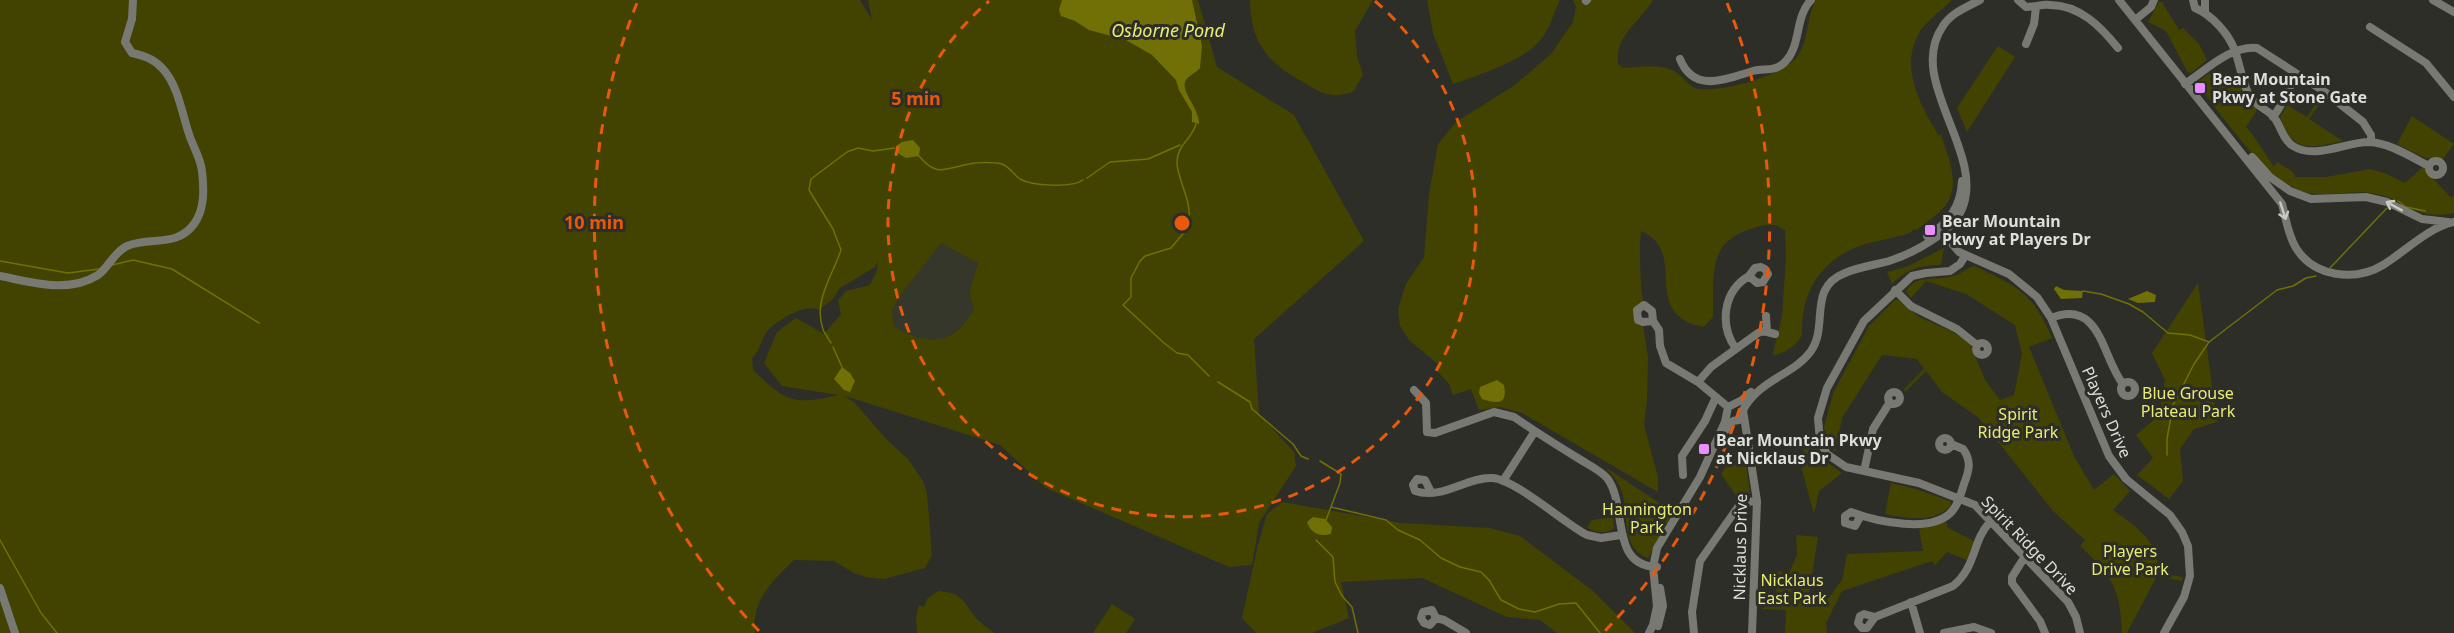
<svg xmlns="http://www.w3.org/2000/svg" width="2454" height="633" font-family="'Noto Sans',sans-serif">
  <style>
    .built { fill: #36372b }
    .green { fill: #434301; fill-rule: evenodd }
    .water { fill: #707007 }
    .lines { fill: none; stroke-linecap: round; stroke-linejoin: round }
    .stream { stroke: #707007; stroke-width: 1.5 }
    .minor { stroke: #787972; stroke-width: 8 }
    .oneway { stroke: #cacac5 }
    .ring { fill: none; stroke: #e8590c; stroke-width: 3; stroke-dasharray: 10 8 }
    .poi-dot { fill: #e88eff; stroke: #2d2e28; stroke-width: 2 }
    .labels { text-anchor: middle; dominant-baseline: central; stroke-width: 6; stroke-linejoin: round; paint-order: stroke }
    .poi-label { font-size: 16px; font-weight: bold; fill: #dededa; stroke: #2d2e28; text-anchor: start }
    .park-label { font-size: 16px; fill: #e9eb73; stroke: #2d2e28 }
    .street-label { font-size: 16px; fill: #dededa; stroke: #2d2e28 }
    .water-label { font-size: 18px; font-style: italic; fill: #e8ea72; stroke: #2d2e28 }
    .centre { fill: #e8590c; stroke: #2d2e28; stroke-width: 3 }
    .ring-label { font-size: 18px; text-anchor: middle; font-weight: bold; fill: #e8590c; stroke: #2d2e28; stroke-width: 6; stroke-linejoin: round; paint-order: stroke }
  </style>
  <rect width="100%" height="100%" fill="#2d2e28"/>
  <path class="built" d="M941 243 978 263 969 293 974 309 968 320 949 336 934 342 910 336 894 326 892 311 899 297Z"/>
  <path class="green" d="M0 0H860L872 20 868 0H1198L1217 67 1294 115 1364 241 1254 339 1259 414 1294 452 1296 466 1259 523 1252 565 1229 567 1046 488 1000 445 842 395 854 402 887 440 908 459 923 481 927 493 932 555 925 568 884 579 866 577 854 573 834 561 794 560C773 580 751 601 755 633H0ZM941 243 978 263 969 293 974 309C953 346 927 347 894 326L892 311 899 297ZM878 261 877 271 870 285 846 291 838 300 841 314 824 334 796 318 777 332 764 363 782 386 838 395C792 406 786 401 753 370L752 358C760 351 760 342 766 333 773 322 806 302 819 310L833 299 840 288 875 267Z
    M1250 0H1373L1355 31 1357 56 1363 75 1353 92C1330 99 1321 93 1301 81 1266 61 1251 42 1250 0Z
    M1427 0H1560C1555 11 1551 24 1544 35 1529 60 1480 74 1453 84L1433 33Z
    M1573 0H1653C1640 22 1614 36 1618 64L1623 68C1640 67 1663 63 1677 73 1685 78 1689 88 1699 89 1723 92 1782 76 1797 57 1809 41 1806 17 1816 0H1952C1942 10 1926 21 1919 33 1899 68 1921 106 1939 136L1941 134C1947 155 1960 180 1948 202 1942 212 1926 222 1917 230L1914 229 1910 233C1892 239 1864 242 1848 251 1814 269 1801 299 1802 335 1797 345 1786 353 1774 355L1773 353 1782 317 1786 257 1785 230C1774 223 1767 224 1754 228 1706 241 1714 276 1713 317L1704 327C1638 315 1690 251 1641 231 1639 248 1640 288 1644 305L1640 307 1648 357 1647 400 1644 425 1658 477V492L1522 413 1500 407 1479 410 1471 389 1453 395 1449 384 1436 370 1439 365 1409 340 1400 326 1398 309 1406 284 1424 257 1429 194 1438 144 1456 122 1515 85 1551 54 1573 22 1576 7Z
    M2159 2H2162L2179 30 2183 28 2199 44 2207 60 2191 73 2187 71 2166 31 2148 22Z
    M1998 46 2015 57 1967 132 1957 108Z
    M2215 69 2226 87 2241 82 2248 100 2257 110 2246 127 2253 135 2274 167 2277 162 2293 172 2295 177H2326L2370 169 2387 174 2405 183 2423 167 2450 197 2454 196V213C2416 221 2409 201 2377 194 2354 189 2331 197 2308 193 2268 185 2225 118 2199 87V81Z
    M2322 94 2325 96 2309 119 2343 141C2310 148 2293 154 2280 117L2287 105 2307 117Z
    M2412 116 2454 144 2443 159 2425 158 2397 144Z
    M1944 248 1941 265C1920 265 1907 269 1892 284L1887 272 1906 267Z
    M1974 266C2016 286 2032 291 2052 338L2029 347 2074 456 2094 490 2114 474 2130 491 2113 510C2136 527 2160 541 2158 573L2183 577 2182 581 2157 576 2127 633H2122C2120 589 2113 576 2080 546L2085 540 2053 511 1979 418 1942 392 1926 371 1905 392 1904 389 1924 369 1917 359 1882 355 1842 418 1835 452 1829 444 1824 427 1834 391 1869 326 1895 300H1899L1919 317 1953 332 1970 344 1985 380 2000 400 2014 395 2022 354 2015 325 1966 294 1926 281 1911 298 1906 292C1913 274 1938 281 1953 276 1961 274 1967 268 1974 266Z
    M2198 283 2217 422 2194 429 2180 449 2183 481 2169 499 2137 475 2153 458 2136 435 2156 418 2161 405 2165 380 2152 353Z
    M1806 436 1813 439 1824 460 1842 473 1819 491 1814 514 1801 466Z
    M1743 440 1750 493 1748 496 1739 500 1721 474Z
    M1605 467 1673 512 1648 558C1622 549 1628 517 1623 495 1620 484 1613 475 1605 467Z
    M1891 483 1916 489 1950 501 1951 505C1935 524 1906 518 1885 514Z
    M1282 502 1401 523 1490 528 1520 536 1593 591 1635 633H1557L1540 620 1507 617 1422 578 1341 582 1349 618 1312 633H1256L1242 618 1258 545 1267 514Z
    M1613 517 1614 528C1606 535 1596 532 1587 528L1592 520Z
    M1946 522 1948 528 1974 541 1967 560 1947 552 1935 565 1932 561 1842 591 1826 623 1827 633H1785L1786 610 1761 609 1775 601 1778 571 1789 573 1797 555 1796 535 1818 537 1808 600 1825 603 1842 580 1847 554 1923 551 1919 529Z
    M938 591C963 593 962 600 975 617 980 623 988 628 994 633H917L916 618 919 605 924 607 927 599Z
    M1112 604 1135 619 1126 633H1093Z"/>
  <path class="water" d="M1062 0H1192L1202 46 1200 68C1196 73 1187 76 1185 82 1182 93 1200 110 1199 124L1192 122V112L1179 90 1176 80 1152 55 1126 40 1089 30 1075 21 1061 16 1059 10Z
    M913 140 920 148 919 156 906 158 896 152V146L902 142Z
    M2056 286 2064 290 2083 291 2082 298 2061 299 2054 289Z
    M2147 291 2156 295 2155 302 2138 303 2128 299Z
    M842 367 850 373 855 381 850 392 844 390 834 379Z
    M1497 380 1504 385C1508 405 1497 404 1482 399L1479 393 1480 387Z
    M1313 517 1325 519 1332 527 1331 534C1319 537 1311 533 1307 522Z"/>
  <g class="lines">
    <path class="stream" d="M919 156C938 179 947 167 970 164 978 162 994 162 1002 164 1010 167 1014 175 1020 179 1032 186 1072 188 1083 180
      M1087 178 1110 162 1148 159 1180 145
      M2398 201 2406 207 2425 211
      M1189 222C1192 198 1176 178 1177 161 1178 144 1192 139 1196 124
      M1187 229 1171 248 1145 256 1140 261 1131 278V297L1123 305 1164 343 1177 353 1188 355 1209 376
      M0 261 68 273 99 269
      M112 265 133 260 172 269 259 323
      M2330 268 2387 208
      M2083 291 2101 294 2129 304 2143 312 2168 333 2190 335 2209 342
      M823 329C813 301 832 277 841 250L833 229 809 190 811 179 847 152 858 148 873 151 895 148
      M823 330 831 343
      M833 347 842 367
      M1218 382 1250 402 1252 409 1293 444 1301 456 1308 459
      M2167 455V439L2173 405 2194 364 2209 342 2277 290 2293 286 2306 278 2316 276
      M1320 461 1341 474 1340 483 1326 520
      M1331 507 1386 520 1398 530 1420 540 1441 558 1460 567 1481 572 1489 580 1501 600 1519 609 1535 612 1559 604 1576 603 1600 633
      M0 540 41 613 57 633
      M1316 540 1333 557 1335 582 1342 596 1352 607 1358 633"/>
    <path class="minor" d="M2018 0 2026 7C2035 7 2042 4 2050 5 2080 5 2101 27 2118 48
      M2119 0 2282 204C2286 219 2288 235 2296 248 2314 277 2355 282 2383 265 2406 251 2427 228 2454 222
      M2193 0 2195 8C2212 15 2229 34 2235 51 2240 65 2242 81 2249 95 2254 105 2265 108 2273 116 2281 125 2282 139 2293 146 2315 160 2345 142 2369 142 2390 143 2411 157 2429 166
      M2433 0 2454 12
      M1586 1 1587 0
      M2205 12V0
      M2135 20 2151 7 2154 0
      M2370 27 2426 63 2454 97
      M2026 44 2034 24 2036 7
      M1680 59C1694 94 1726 79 1753 71 1764 68 1774 72 1784 63 1802 46 1794 18 1811 0
      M2185 84C2206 70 2231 45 2257 48L2325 92 2363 122 2371 135V142
      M2273 117C2284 103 2288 88 2297 74
      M2252 157 2270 177 2290 191 2311 199 2366 197 2387 202 2422 219 2448 222
      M2429 168a7 7 0 1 1 14 0a7 7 0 1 1-14 0Z
      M1940 230 1959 252 2009 274 2037 297 2051 318 2109 456 2126 479 2170 515 2182 532 2188 546 2190 576 2184 597 2164 633
      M1927 236C1949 224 1961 206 1962 181
      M1965 256 1960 264 1950 271 1926 273 1912 276 1864 321 1827 388 1818 418 1820 442 1827 454 1846 467 1919 483 1975 505 2068 602 2076 617 2080 633
      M1761 267 1765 269 1768 274 1763 282 1757 283 1749 276 1755 268Z
      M0 276C31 282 68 294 98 275 109 267 114 252 127 246 151 236 176 248 194 224 205 209 204 189 202 171 201 160 194 148 190 137 182 115 179 87 163 69 154 59 145 56 132 53L125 42 132 19 133 0
      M1895 290 1911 306 1957 329 1977 345
      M1644 305 1652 311 1653 321 1643 322 1638 320 1637 310Z
      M1766 316 1767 332
      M2051 318C2101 298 2102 358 2123 384
      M1653 321 1659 330 1660 346 1666 363 1698 382 1728 407
      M1976 349a6 6 0 1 1 12 0a6 6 0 1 1-12 0Z
      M1736 349C1719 325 1723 291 1749 276
      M2121 389a7 7 0 1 1 14 0a7 7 0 1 1-14 0Z
      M1698 382 1711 367 1758 333 1763 331 1775 334
      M1414 390 1426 403 1427 432 1435 433 1494 412 1514 417C1536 432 1558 446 1581 460 1589 465 1601 471 1607 478 1628 505 1609 566 1657 567
      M1888 398a6 6 0 1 1 12 0a6 6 0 1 1-12 0Z
      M1728 407 1742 400 1751 392
      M1725 431 1733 421 1739 420 1743 416
      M1939 444a6 6 0 1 1 12 0a6 6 0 1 1-12 0Z
      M1864 471 1873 429 1890 402
      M1683 475 1682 456 1705 421 1716 397
      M1503 481 1535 431
      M1431 492 1425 480 1417 479 1413 485 1415 491C1443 500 1466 477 1492 478 1515 479 1564 523 1587 535L1601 538 1621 535
      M1860 517 1855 526 1845 523V516L1851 512C1875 521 1934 535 1953 510 1959 503 1961 493 1964 484 1969 471 1972 461 1963 449L1951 444
      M2024 558 2012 577V583L2040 621 2045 633
      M0 588 15 633
      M1911 602 1920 633
      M1875 617 1864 614 1860 616 1858 623 1862 628H1867L1875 617 1953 586C1977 566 1972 541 1990 522
      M1436 618 1430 625 1424 623 1421 618 1423 612 1432 610 1436 618 1444 620 1466 633
      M1658 626 1663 606 1660 588
      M1649 633 1653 625 1657 606 1653 567 1657 548 1700 477 1725 422 1728 407
      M1694 633 1692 612 1700 561 1738 507 1747 502 1757 501
      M1752 633 1757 501 1743 410C1760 379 1794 375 1811 351 1829 325 1807 288 1845 273 1859 267 1875 265 1889 261 1914 253 1951 233 1962 209 1986 152 1905 80 1943 26 1951 13 1967 7 1980 0
      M1944 633 1974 627 1991 633"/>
  </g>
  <defs><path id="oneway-shaft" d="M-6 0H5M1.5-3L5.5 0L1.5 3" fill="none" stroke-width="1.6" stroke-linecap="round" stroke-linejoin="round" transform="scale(1.5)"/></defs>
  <g class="oneway">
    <use href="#oneway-shaft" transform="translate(2394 206) rotate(-151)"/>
    <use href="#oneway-shaft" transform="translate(2283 211) rotate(72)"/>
  </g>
  <g class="ring">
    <path d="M1375 1A294 294 0 1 1 989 1"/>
    <path d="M759 631A588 588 0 0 1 637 3M1727 3A588 588 0 0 1 1605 631"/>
  </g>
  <g class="poi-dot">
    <rect x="2194" y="82" width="12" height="12" rx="3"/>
    <rect x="1924" y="224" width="12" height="12" rx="3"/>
    <rect x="1698" y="443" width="12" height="12" rx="3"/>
  </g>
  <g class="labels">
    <g class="poi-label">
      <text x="2212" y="79">Bear Mountain<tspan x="2212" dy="18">Pkwy at Stone Gate</tspan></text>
      <text x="1942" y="221">Bear Mountain<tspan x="1942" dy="18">Pkwy at Players Dr</tspan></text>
      <text x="1716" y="440">Bear Mountain Pkwy<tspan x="1716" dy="18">at Nicklaus Dr</tspan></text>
    </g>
    <g class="park-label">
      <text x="2188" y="393">Blue Grouse<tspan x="2188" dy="18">Plateau Park</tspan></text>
      <text x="2018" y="414">Spirit<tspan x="2018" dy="18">Ridge Park</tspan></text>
      <text x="1647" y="509">Hannington<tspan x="1647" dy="18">Park</tspan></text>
      <text x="2130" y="551">Players<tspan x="2130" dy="18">Drive Park</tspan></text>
      <text x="1792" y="580">Nicklaus<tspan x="1792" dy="18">East Park</tspan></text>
    </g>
    <g class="street-label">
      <text transform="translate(2107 412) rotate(66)">Players Drive</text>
      <text transform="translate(2030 545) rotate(46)">Spirit Ridge Drive</text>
      <text transform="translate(1740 547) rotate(-89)">Nicklaus Drive</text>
    </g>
    <g class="water-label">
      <text x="1168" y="30">Osborne Pond</text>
    </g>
  </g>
  <circle cx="1182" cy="223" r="9" class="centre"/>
  <g class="ring-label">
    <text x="916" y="105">5 min</text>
    <text x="594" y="229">10 min</text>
  </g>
</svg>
